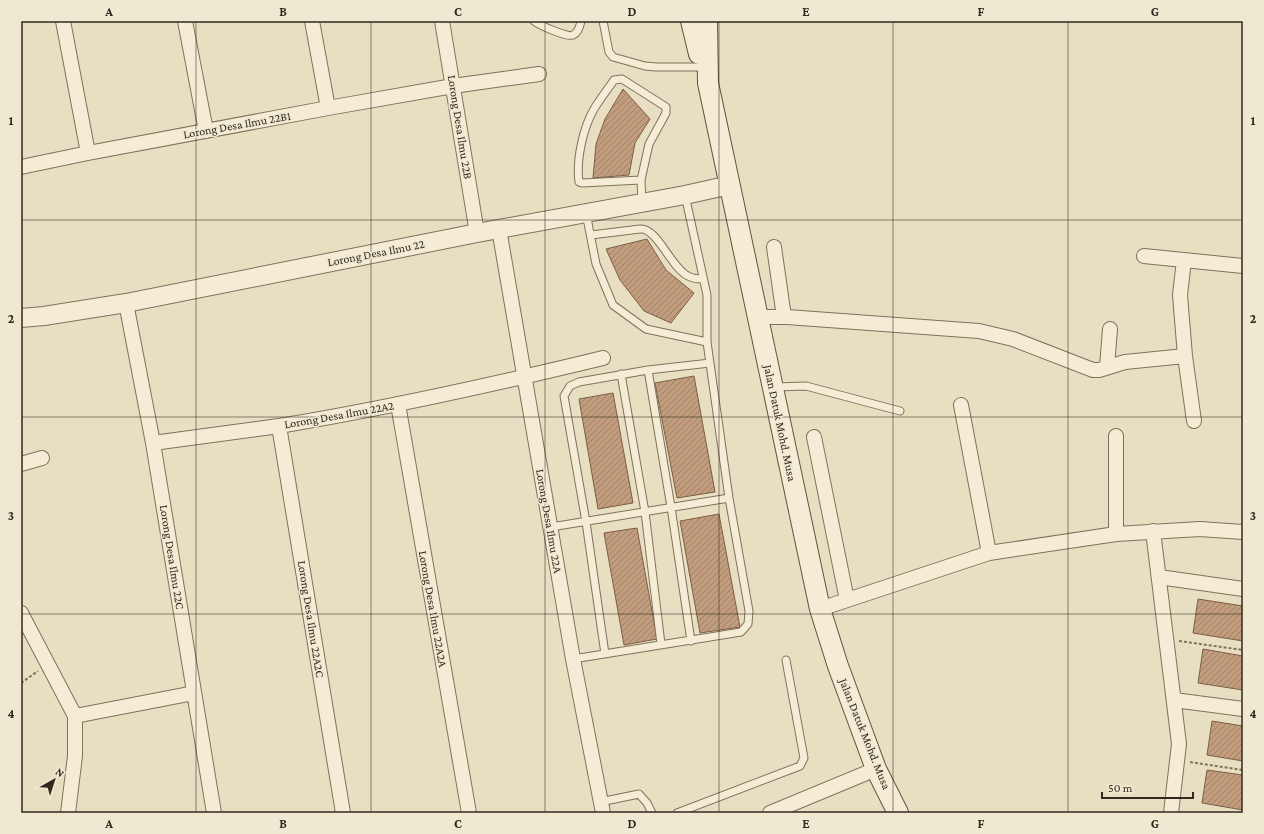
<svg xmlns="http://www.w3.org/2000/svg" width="1264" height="834" font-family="'Crimson Pro',serif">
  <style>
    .building { fill: url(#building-hatch); stroke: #7c5e45 }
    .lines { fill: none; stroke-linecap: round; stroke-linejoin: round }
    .service-casing { stroke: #80715c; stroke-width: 9 }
    .minor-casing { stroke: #80715c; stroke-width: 16 }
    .tertiary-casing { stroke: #80715c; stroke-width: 20 }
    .secondary-casing { stroke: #62523f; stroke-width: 22 }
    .path { stroke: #80715c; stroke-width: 2; stroke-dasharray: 3 2; stroke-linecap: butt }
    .service { stroke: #f4ecd5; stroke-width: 7 }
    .minor { stroke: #f4ecd5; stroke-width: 14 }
    .tertiary { stroke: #f4ecd5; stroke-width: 18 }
    .secondary { stroke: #f4ecd5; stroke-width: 20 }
    .grid { fill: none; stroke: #32291e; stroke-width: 1; stroke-opacity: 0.55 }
    .labels { text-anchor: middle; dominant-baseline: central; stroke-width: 3; stroke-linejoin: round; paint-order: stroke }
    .street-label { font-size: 12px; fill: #32291e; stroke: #f0e9d2 }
    .neatline { fill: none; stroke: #32291e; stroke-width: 1.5 }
    .grid-label { font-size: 13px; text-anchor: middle; font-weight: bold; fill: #32291e }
  </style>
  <defs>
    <pattern id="building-hatch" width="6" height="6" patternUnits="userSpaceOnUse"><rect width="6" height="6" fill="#c29d7d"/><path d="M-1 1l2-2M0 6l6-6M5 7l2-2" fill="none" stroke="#9e8066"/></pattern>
  </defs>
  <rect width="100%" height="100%" fill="#e8dfc3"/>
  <path class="building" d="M623 89 650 119 635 143 629 175 593 178 596 144 605 119Z
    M647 239 666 270 694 293 671 323 644 311 620 280 606 249Z
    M694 376 715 492 677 498 655 383Z
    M613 393 633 503 598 509 579 399Z
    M719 514 740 627 700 633 680 521Z
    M637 528 657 639 624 645 604 533Z
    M1198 599 1243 606V641L1193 633Z
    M1203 649 1243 656V690L1198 683Z
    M1212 721 1243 726V761L1207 755Z
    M1207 770 1243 775V810L1202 803Z"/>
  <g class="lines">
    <defs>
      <path id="service" d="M534 21C539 25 568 38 573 35 578 33 580 26 581 21
        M603 21 609 52 613 57 645 66 656 67H702
        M641 180 582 183 579 182C576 160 583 128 594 109 600 99 608 89 614 80L622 79 666 107V113L649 144 641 180 642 203
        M586 213 596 264 613 305 646 329 707 342
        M591 235 640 229C657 227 671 268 688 276 693 279 698 279 703 279
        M648 370 671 507 691 641
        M621 374 645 512 661 644
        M775 387 806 386 900 411
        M551 527 729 498
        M605 654 586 522 564 396 570 386 579 382 648 370 710 363
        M573 659 741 632 748 624 749 611 729 498 707 342V295L685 195
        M600 802 639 794 647 803 652 813
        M677 813 800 766 804 758 786 660"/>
      <path id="minor" d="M63 21 88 153
        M185 21 206 131
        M312 21 328 108
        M442 21 477 233
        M21 167 88 153 328 108 453 86 539 74
        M499 229 573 659 603 813
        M774 247 784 317
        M1144 256 1243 266
        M1184 260 1180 295 1185 356 1194 421
        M126 303 153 443 214 813
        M758 317H787L979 331 1013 339 1093 370H1099L1125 362 1185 356
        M1107 367 1110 329
        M398 404 469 813
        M961 405 989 553
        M279 426 343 813
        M814 437 847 600
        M153 443C195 437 237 432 279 426 388 408 496 384 603 358
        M21 464 42 458
        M1153 531 1179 744 1171 813
        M1116 534V436
        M1159 577 1243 589
        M820 609 989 553 1116 534 1200 529 1243 532
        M21 613 75 716V756L68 813
        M1174 700 1243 709
        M75 716 194 693
        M770 813 876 769"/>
      <path id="tertiary" d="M21 318 44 316 126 303 477 233 685 195 730 185"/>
      <path id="secondary" d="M691 21 699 54
        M707 21 708 83 820 609 838 666 876 769 898 813"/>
    </defs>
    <use href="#service" class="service-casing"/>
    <use href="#minor" class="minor-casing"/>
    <use href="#tertiary" class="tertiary-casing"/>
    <use href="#secondary" class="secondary-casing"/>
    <path class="path" d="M1179 641 1243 650
      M21 683 38 671
      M1190 762 1243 770"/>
    <use href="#service" class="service"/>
    <use href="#minor" class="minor"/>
    <use href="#tertiary" class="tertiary"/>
    <use href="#secondary" class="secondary"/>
  </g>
  <path class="grid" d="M196 21V813M371 21V813M545 21V813M719 21V813M893 21V813M1068 21V813M21 220H1243M21 417H1243M21 614H1243"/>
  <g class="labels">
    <g class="street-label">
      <text transform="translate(237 125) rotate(-10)">Lorong Desa Ilmu 22B1</text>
      <text transform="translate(460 127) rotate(81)">Lorong Desa Ilmu 22B</text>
      <text transform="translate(376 253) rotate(-11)">Lorong Desa Ilmu 22</text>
      <text transform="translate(339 415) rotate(-10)">Lorong Desa Ilmu 22A2</text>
      <text transform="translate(780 423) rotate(78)">Jalan Datuk Mohd. Musa</text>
      <text transform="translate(549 521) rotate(80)">Lorong Desa Ilmu 22A</text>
      <text transform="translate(172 557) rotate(81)">Lorong Desa Ilmu 22C</text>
      <text transform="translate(433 609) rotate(80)">Lorong Desa Ilmu 22A2A</text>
      <text transform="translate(311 619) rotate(81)">Lorong Desa Ilmu 22A2C</text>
      <text transform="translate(865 734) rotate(68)">Jalan Datuk Mohd. Musa</text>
    </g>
  </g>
  <rect width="1264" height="834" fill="none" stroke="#f0e9d2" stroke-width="44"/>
  <g transform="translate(54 780) rotate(39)" stroke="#f0e9d2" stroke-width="3" paint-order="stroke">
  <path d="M0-3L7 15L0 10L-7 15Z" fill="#32291e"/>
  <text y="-6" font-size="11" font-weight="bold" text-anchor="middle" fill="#32291e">N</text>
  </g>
  <path d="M1102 792v6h91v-6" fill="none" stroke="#32291e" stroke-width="2"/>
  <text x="1108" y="792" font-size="12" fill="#32291e" stroke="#f0e9d2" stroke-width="3" paint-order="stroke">50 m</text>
  <rect x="22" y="22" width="1220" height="790" class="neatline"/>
  <g class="grid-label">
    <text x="109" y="16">A</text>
    <text x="283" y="16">B</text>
    <text x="458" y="16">C</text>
    <text x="632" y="16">D</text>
    <text x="806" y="16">E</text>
    <text x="981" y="16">F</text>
    <text x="1155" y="16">G</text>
    <text x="11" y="125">1</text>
    <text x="1253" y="125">1</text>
    <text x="11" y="323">2</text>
    <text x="1253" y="323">2</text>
    <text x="11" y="520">3</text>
    <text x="1253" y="520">3</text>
    <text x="11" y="718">4</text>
    <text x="1253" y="718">4</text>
    <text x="109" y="828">A</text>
    <text x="283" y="828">B</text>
    <text x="458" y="828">C</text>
    <text x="632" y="828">D</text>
    <text x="806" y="828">E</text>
    <text x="981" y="828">F</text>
    <text x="1155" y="828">G</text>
  </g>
</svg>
